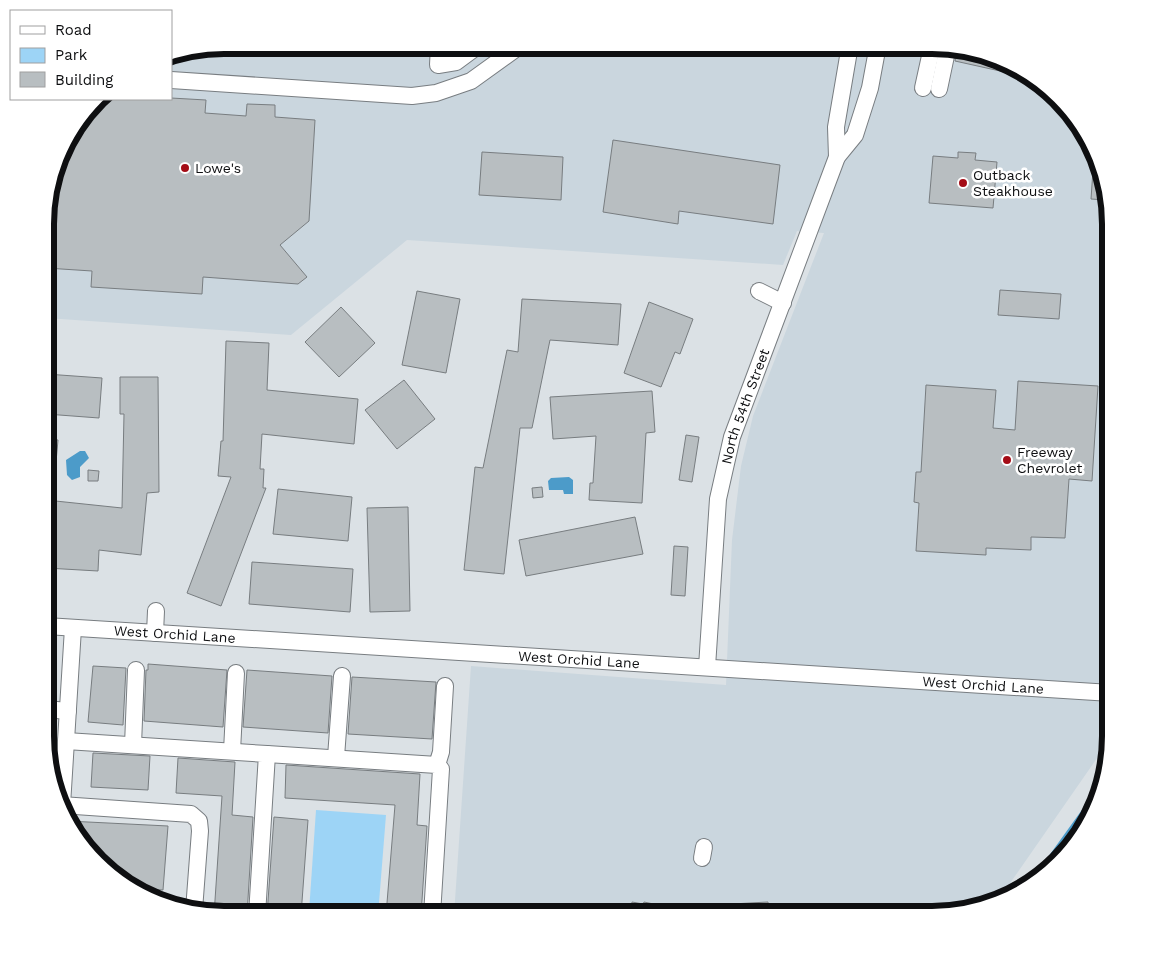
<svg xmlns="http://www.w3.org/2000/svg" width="1156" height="960" font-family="'Work Sans',sans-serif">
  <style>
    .built { fill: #cad6de }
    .green { fill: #9dd4f6 }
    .water { fill: #4c9bc9 }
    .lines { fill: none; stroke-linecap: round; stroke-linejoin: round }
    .canal { stroke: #4c9bc9; stroke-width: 14 }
    .building { fill: #b8bec1; stroke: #787d80 }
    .minor-casing { stroke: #787d81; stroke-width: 18 }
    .minor { stroke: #fff; stroke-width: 16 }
    .poi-dot { fill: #a40c16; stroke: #fff; stroke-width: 2 }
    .labels { text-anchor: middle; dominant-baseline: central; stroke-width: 5; stroke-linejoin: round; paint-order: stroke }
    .poi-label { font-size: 14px; fill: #0e0f11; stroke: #fff; text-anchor: start }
    .street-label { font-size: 14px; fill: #0e0f11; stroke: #fff }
    .rim { fill: none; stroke: #0e0f11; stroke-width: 6 }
  </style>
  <rect width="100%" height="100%" fill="#dbe1e5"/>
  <path class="built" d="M224 45H943L1001 59 1058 97 1097 155 1111 224V738L997 902 932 915H454L471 666 726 685 732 540 741 466 753 416 824 233 797 231 783 265 407 240 291 335 46 318 47 201 69 135 99 99H171V54Z"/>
  <path class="green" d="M316 810 386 815 378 915 309 912Z"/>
  <path class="water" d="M80 451H85L89 458 80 467V477L72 480 67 475 66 460Z
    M569 477 573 480V494H564L563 490H549L548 481 551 478Z"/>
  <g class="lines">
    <path class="canal" d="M1048 869 1099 798"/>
  </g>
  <path class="building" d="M957 48 1001 59 1027 77 955 61Z
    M171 98 206 100 205 113 246 116 247 104 275 105V117L315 120 309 221 280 245 307 277 298 284 203 277 202 294 91 287 92 271 46 268 47 201 69 135 99 99Z
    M613 140 780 165 773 224 679 211 678 224 603 212Z
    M482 152 563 157 561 200 479 195Z
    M958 152 976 153 975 160 997 162 993 208 929 203 933 156 958 158Z
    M1094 156H1097L1106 200 1091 199Z
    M1000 290 1061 294 1059 319 998 315Z
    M417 291 460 299 446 373 402 365Z
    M522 299 621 304 618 345 550 340 532 428H520L504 574 464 570 475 467 483 468 507 350 518 352Z
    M649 302 693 319 680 354 675 352 661 387 624 373Z
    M341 307 375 343 339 377 305 342Z
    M226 341 269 343 267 390 358 399 354 444 262 434 260 469H264L263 488H266L221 606 187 593 231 477 218 476 221 441H223Z
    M46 374 102 378 99 418 46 414Z
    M120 377H158L159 492 147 493 141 555 99 550 98 571 46 568V500L122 508 124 414H120Z
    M404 380 435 419 397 449 365 410Z
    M1018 381 1098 386 1092 481 1069 479 1065 538 1031 537V550L986 548V555L916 551 919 503 914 502 916 472H921L926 385 996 390 993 428 1015 430Z
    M652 391 655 432 646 433 642 503 589 500 590 483H593L596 436 553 439 550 397Z
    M686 435 699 437 692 482 679 480Z
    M46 439 58 440 56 462H46Z
    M88 470 99 471 98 481H88Z
    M542 487 543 497 533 498 532 488Z
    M278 489 352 497 348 541 273 534Z
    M408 507 410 611 370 612 367 508Z
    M635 517 643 554 526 576 519 540Z
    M674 546 688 547 685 596 671 595Z
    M252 562 353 569 350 612 249 604Z
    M148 664 227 670 223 727 144 721 146 670H148Z
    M93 666 126 668 123 725 88 722Z
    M247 670 332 676 328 733 243 727Z
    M352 677 436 682 432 739 348 734Z
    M93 753 150 756 148 790 91 787Z
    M178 758 235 762 232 815 253 817 247 915H214L222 796 176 793Z
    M286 765 420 774 417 825 427 826 421 915H386L395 805 285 798Z
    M274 817 308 820 301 915H267Z
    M68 821 168 826 163 890 136 888 98 863Z
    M632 902 643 904 644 902 682 910 681 915H630Z
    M768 902 769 915H715L714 905Z"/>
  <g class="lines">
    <defs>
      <g id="minor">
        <path d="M439 45 438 65 456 62 479 45"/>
        <path d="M171 80 412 96 436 93 471 81 521 45"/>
        <path d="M923 88 932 47"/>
        <path d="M939 89 947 51"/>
        <path d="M837 157 836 127 850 45"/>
        <path d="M759 291 783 303"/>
        <path id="s1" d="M46 626 1111 693"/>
        <path d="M155 633 156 611"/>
        <path id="s2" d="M707 667 718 499 732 437 837 157 855 135 870 88 878 45"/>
        <path d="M45 709 68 711"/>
        <path d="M66 741 267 754 257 915"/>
        <path d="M133 745 136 670"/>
        <path d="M232 751 236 673"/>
        <path d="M267 754 437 765 441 769 432 915"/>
        <path d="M336 757 342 676"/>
        <path d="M437 765 441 752 445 686"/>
        <path d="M61 805 191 814 199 821 200 831 194 910"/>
        <path d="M62 805 73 628"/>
        <path d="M702 858 704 847"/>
        <path d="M178 907 194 908"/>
      </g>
    </defs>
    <use href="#minor" class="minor-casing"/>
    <use href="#minor" class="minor"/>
  </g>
  <g class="poi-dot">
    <circle cx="185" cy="168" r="5"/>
    <circle cx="963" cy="183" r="5"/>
    <circle cx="1007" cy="460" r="5"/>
  </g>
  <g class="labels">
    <g class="poi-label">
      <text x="195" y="168">Lowe's</text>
      <text x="973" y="175">Outback<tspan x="973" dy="16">Steakhouse</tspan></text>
      <text x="1017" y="452">Freeway<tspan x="1017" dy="16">Chevrolet</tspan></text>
    </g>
    <g class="street-label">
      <text stroke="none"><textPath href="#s2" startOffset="265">North 54th Street</textPath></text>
      <text stroke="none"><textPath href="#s1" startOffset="129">West Orchid Lane</textPath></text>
      <text stroke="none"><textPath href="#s1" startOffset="534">West Orchid Lane</textPath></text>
      <text stroke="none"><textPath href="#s1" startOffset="939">West Orchid Lane</textPath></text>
    </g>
  </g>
  <path d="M0 0H1156V960H0ZM224 54H932A170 170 0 0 1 1102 224V736A170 170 0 0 1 932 906H224A170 170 0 0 1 54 736V224A170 170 0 0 1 224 54Z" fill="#fff" fill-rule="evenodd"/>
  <path class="rim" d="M224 54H932A170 170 0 0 1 1102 224V736A170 170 0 0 1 932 906H224A170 170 0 0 1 54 736V224A170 170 0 0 1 224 54Z"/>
  <rect x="10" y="10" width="162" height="90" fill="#ffffff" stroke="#9f9fa0"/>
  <rect x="20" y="26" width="25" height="8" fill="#ffffff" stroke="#9f9fa0"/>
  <text x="55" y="35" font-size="15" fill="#0e0f11">Road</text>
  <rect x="20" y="48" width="25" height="15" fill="#9dd4f6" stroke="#9f9fa0"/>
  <text x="55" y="60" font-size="15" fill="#0e0f11">Park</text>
  <rect x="20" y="72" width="25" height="15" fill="#b8bec1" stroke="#9f9fa0"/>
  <text x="55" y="85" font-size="15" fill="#0e0f11">Building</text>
</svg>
